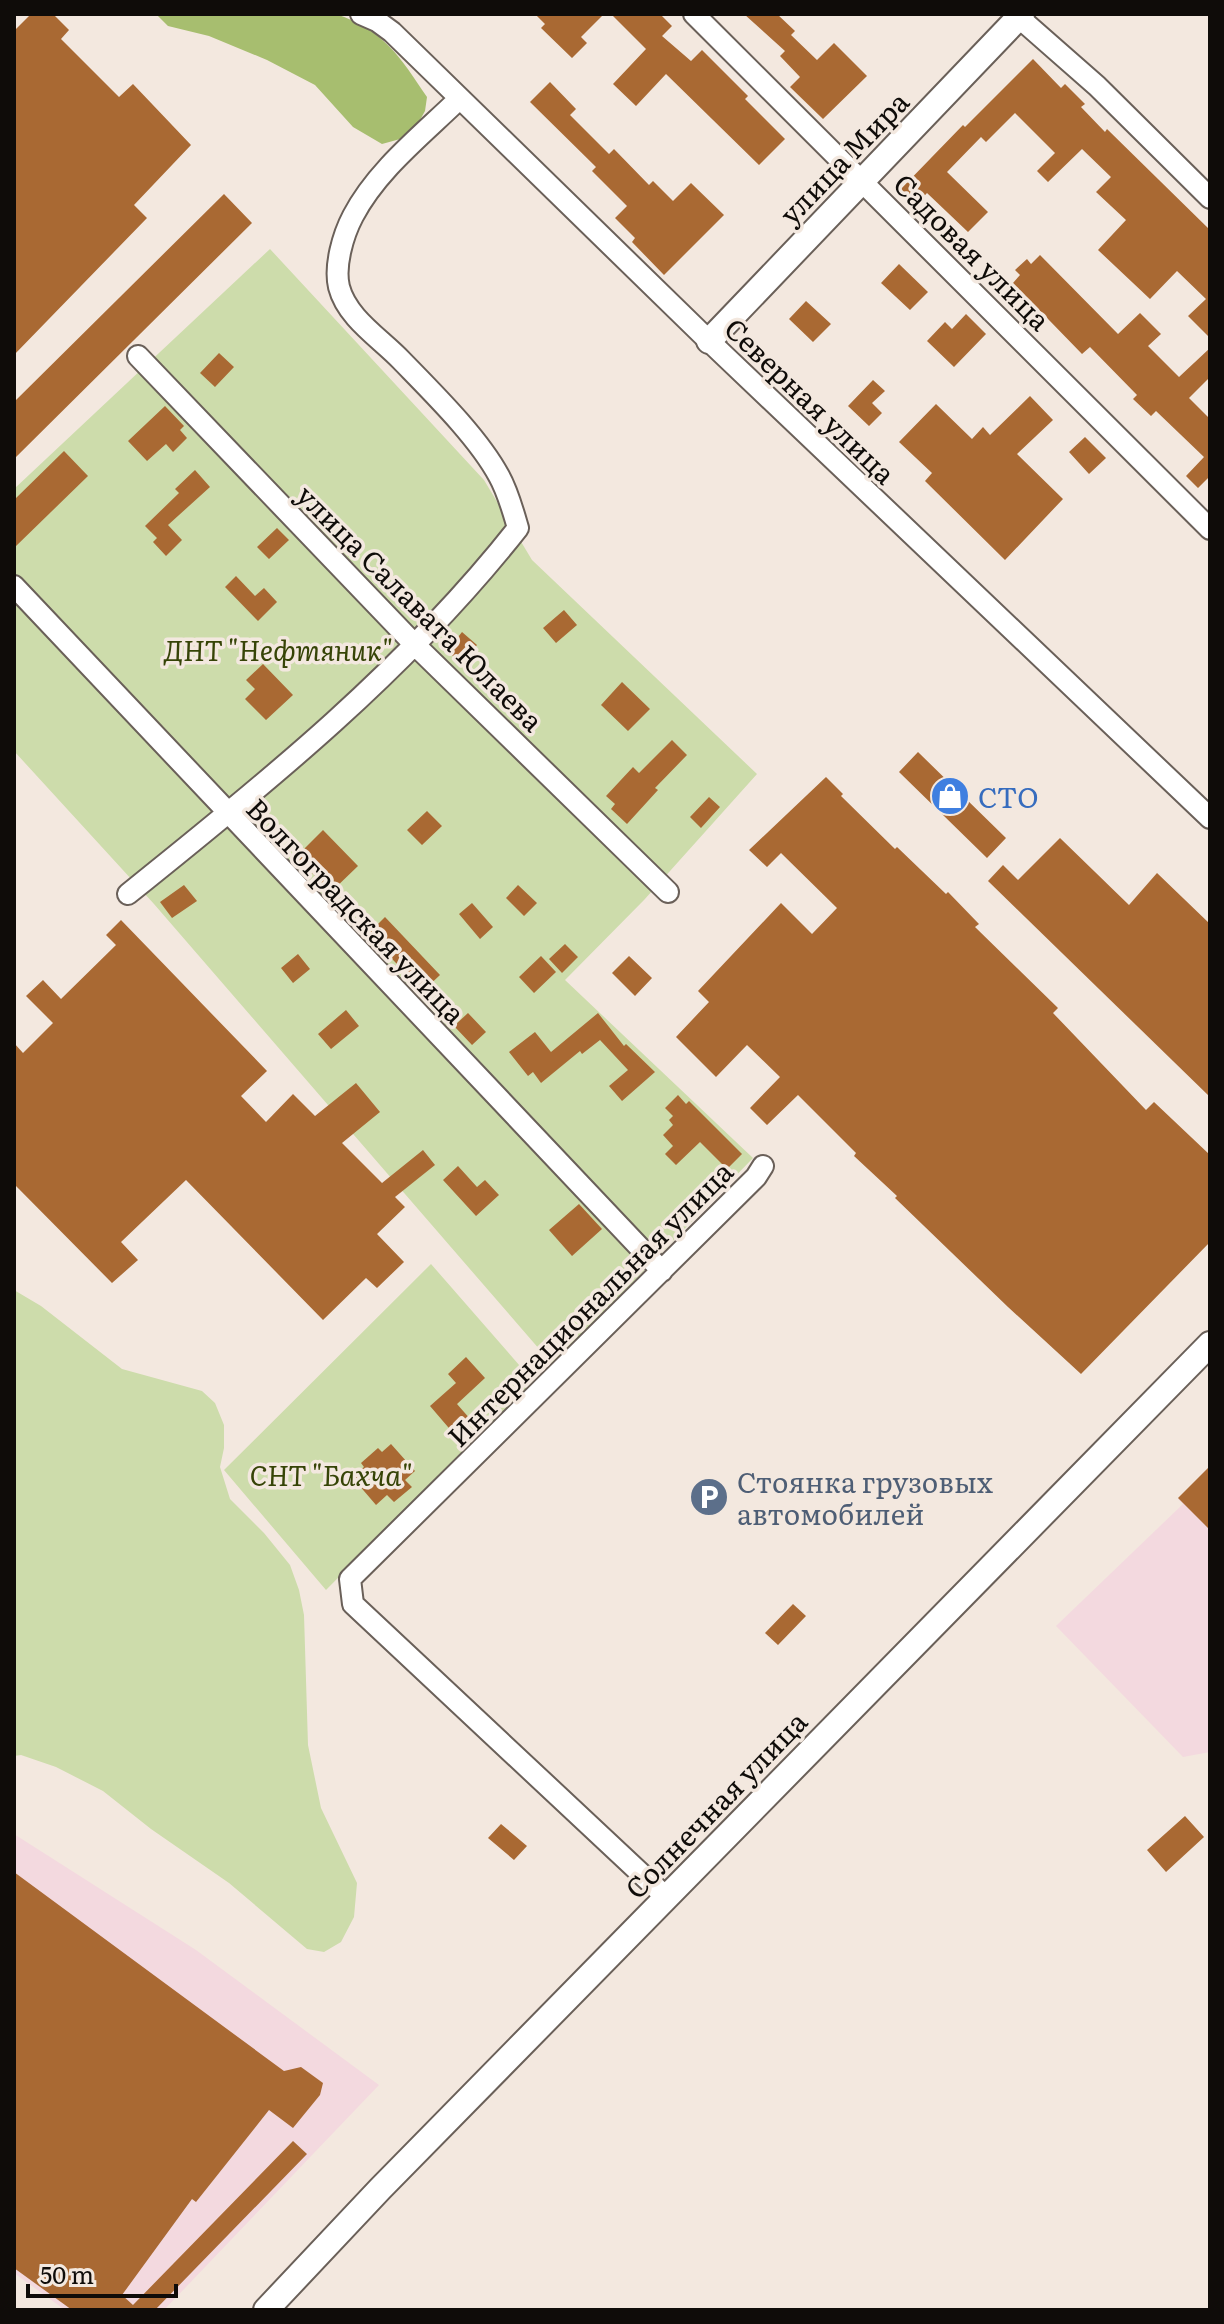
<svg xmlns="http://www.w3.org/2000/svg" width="1224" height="2324" font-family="Literata,serif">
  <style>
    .industrial { fill: #f3d9df }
    .green { fill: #cddcab }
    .forest { fill: #a7be6f }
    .building { fill: #a96933 }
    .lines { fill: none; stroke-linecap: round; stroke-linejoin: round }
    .minor-casing { stroke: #6a6059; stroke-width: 24 }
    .tertiary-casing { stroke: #6a6059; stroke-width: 28 }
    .minor { stroke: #fff; stroke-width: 20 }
    .tertiary { stroke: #fff; stroke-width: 24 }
    .labels { text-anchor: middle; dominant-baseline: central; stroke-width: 7; stroke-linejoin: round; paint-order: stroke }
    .street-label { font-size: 28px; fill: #0f0c09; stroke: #f3e8df }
    .park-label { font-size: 28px; font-style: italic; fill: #364407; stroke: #f3e8df }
    .shop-label { font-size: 28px; fill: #366cbe; stroke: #f3e8df; text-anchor: start }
    .service-label { font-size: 28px; fill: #4e5e75; stroke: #f3e8df; text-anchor: start }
  </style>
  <rect width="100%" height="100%" fill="#f3e8df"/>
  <path class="industrial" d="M1210 1466V1752L1183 1757 1056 1626 1183 1504 1178 1499Z
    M14 1834 196 1950 379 2085 164 2310H65L14 2273Z"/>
  <path class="green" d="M270 249 484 480 532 560 757 774 644 900 565 980 753 1158 553 1365 154 904 14 751V489Z
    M431 1264 533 1381 326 1590 224 1470Z
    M14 1290 41 1306 122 1369 202 1391 215 1403 224 1425V1448L220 1467 230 1499 264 1533 290 1565 299 1590 304 1615 308 1745 321 1808 357 1883 354 1917 341 1942 324 1952 307 1949 229 1883 151 1829 103 1791 56 1767 21 1755 14 1756Z"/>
  <path class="forest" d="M156 14H336C385 31 400 57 427 97L425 111 411 136 382 144 353 127 315 85 267 60 209 36 168 26Z"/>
  <path class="building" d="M31 14H53L69 30 61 39 119 97 133 84 191 145 134 205 147 218 14 355V31Z
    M535 14H604L581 37 587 43 572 58 541 28 545 24Z
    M611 14H660L672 26 662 36 691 61 702 50 748 96 745 99 785 139 759 165 666 74 636 106 613 84 646 49Z
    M744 14H777L795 31 791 35 817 60 834 43 867 76 823 119 790 87 800 77 780 56 785 51Z
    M1033 59 1061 88 1065 84 1085 104 1081 107 1105 132 1107 129 1210 230V338L1188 316 1206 299 1177 271 1150 299 1098 250 1126 220 1096 192 1111 177 1082 149 1048 182 1037 171 1055 153 1015 113 986 142 981 137 947 172 988 212 968 232 927 193 914 207 898 192 963 125 965 127Z
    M550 82 576 109 570 115 609 154 614 149 649 185 653 181 673 201 691 183 724 215 664 275 632 242 635 238 615 218 627 206 592 171 596 167 530 102Z
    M224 194 252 223 14 459V402Z
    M1040 255 1118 334 1140 313 1161 334 1148 346 1179 377 1210 348V377L1189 398 1210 419V476L1198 488 1186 476 1204 457 1156 411 1151 416 1133 399 1137 395 1090 347 1082 354 1013 283 1020 275 1015 270 1027 259 1031 264Z
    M899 264 928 292 910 310 881 283Z
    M806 301 831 324 813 342 789 319Z
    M966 314 986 334 954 367 927 341 945 322 952 329Z
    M219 353 234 367 215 387 200 373Z
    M873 380 885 391 872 403 882 413 869 426 848 406Z
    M1030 396 1053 420 1017 454 1063 499 1005 560 925 481 932 473 899 442 936 404 972 439 983 427 990 435Z
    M165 406 184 426 180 430 187 438 173 452 166 444 147 461 128 441Z
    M1085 437 1106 458 1089 474 1069 452Z
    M64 451 88 476 14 548V500Z
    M195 470 210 487 168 525 182 540 166 556 153 542 157 538 145 526 179 493 175 489Z
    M277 528 289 540 269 559 257 547Z
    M236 576 255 596 264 588 277 602 258 621 225 587Z
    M564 610 577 625 556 643 543 628Z
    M462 632 477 645 461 663 447 651Z
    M263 664 293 695 266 720 245 699 255 689 246 680Z
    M622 682 650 709 628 731 601 705Z
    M672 740 687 755 655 788 658 790 627 824 611 809 615 804 606 796 633 767 639 773Z
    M918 752 1006 838 987 858 899 772Z
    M826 777 843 794 841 796 895 849 897 847 946 894 948 892 979 924 975 927 1058 1008 1053 1013 1146 1110 1154 1102 1210 1155V1242L1081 1374 1008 1307 895 1198 897 1196 854 1156 856 1153 798 1095 767 1125 750 1108 780 1077 747 1045 716 1077 676 1037 709 1002 698 991 781 903 812 934 837 908 781 853 767 867 749 850Z
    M709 797 720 807 701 828 690 817Z
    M427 811 442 826 422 845 407 830Z
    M323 830 358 866 331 892 296 857Z
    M1060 838 1129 905 1157 873 1210 924V1097L988 881 1003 865 1018 880Z
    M184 885 197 901 172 918 160 902Z
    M518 885 537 903 524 916 506 898Z
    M472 903 493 927 480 939 459 914Z
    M385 917 440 975 423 991 368 934Z
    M121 920 267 1071 241 1096 266 1122 293 1094 315 1116 356 1083 380 1112 342 1143 382 1183 423 1150 435 1165 395 1197 405 1207 377 1234 404 1262 377 1288 366 1278 323 1320 186 1180 121 1242 138 1260 112 1283 14 1184V1043L23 1053 53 1023 26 996 43 980 61 999 116 945 106 935Z
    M565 944 578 957 562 973 549 959Z
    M298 954 310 969 293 983 281 968Z
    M541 956 556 972 534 993 519 977Z
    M629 956 652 978 635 996 612 973Z
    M346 1010 359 1026 331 1049 318 1034Z
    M468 1013 486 1032 472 1045 454 1026Z
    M598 1013 624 1046 626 1044 655 1072 622 1101 609 1086 628 1070 600 1040 582 1054 580 1051 541 1083 533 1072 528 1076 509 1052 535 1032 551 1052Z
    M678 1095 686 1104 689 1101 742 1154 727 1169 700 1142 676 1165 665 1154 673 1146 663 1135 673 1125 669 1120 673 1116 665 1108Z
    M458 1166 477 1187 485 1180 499 1195 476 1216 443 1180Z
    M579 1204 602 1229 572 1256 549 1230Z
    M466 1357 485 1378 457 1404 471 1420 454 1434 430 1406 456 1383 448 1374Z
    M391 1444 415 1471 405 1480 412 1487 394 1502 387 1495 376 1505 352 1477 364 1467 361 1463 378 1448 382 1452Z
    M1210 1466V1530L1178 1498Z
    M793 1604 806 1616 778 1645 765 1633Z
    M1185 1816 1204 1837 1166 1872 1147 1850Z
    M501 1824 527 1846 514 1860 488 1838Z
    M14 1872 284 2071 301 2067 323 2083 320 2095 293 2128 269 2110 196 2202 192 2199 122 2295 133 2305 293 2141 307 2154 155 2310H72L14 2268Z"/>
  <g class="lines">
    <defs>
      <path id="minor" d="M361 14 377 21 392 32 709 341 1210 818
        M694 14 1210 529
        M1015 14 1097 86 1210 198
        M138 356 416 646 668 892
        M14 586 662 1271
        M128 894C268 782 407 669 518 528 513 511 508 492 499 476 478 437 433 393 401 360 380 338 347 318 339 287 334 266 343 235 353 216 377 170 422 135 459 99
        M666 1897 353 1604 350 1579 756 1177 763 1166"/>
      <path id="tertiary" d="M709 341 1022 14
        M266 2310 380 2189 1210 1344"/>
    </defs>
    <use href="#minor" class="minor-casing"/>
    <use href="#tertiary" class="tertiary-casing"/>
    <use href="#minor" class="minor"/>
    <use href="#tertiary" class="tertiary"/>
  </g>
  <defs>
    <symbol id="shop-disc" viewBox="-11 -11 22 22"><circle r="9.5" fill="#3f7fe0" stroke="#f3e8df"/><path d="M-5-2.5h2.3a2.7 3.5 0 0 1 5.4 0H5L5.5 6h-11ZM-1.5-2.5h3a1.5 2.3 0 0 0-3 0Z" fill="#fff"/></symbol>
    <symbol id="parking-disc" viewBox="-11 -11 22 22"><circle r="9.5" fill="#5c6f8a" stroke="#f3e8df"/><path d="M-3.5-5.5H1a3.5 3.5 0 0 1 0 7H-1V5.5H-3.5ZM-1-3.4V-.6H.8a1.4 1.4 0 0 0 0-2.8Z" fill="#fff"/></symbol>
  </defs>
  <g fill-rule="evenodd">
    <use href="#shop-disc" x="928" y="774" width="44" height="44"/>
    <use href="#parking-disc" x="687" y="1475" width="44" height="44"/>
  </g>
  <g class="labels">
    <g class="street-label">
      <text transform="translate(843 157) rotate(-46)">улица Мира</text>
      <text transform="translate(973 251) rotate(45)">Садовая улица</text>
      <text transform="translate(811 400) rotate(44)">Северная улица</text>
      <text transform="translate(421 607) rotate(45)">улица Салавата Юлаева</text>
      <text transform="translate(357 910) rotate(46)">Волгоградская улица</text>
      <text transform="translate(589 1303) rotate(-45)">Интернациональная улица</text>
      <text transform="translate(715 1804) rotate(-46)">Солнечная улица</text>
    </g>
    <g class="park-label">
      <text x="278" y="649">ДНТ "Нефтяник"</text>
      <text x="331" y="1474">СНТ "Бахча"</text>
    </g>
    <g class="shop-label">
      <text x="978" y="796">СТО</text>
    </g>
    <g class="service-label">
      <text x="737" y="1481">Стоянка грузовых<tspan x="737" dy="32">автомобилей</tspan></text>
    </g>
  </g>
  <rect width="1224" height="2324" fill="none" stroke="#0f0c09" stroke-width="32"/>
  <path d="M28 2284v12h148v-12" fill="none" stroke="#0f0c09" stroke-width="4"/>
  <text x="40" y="2284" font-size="24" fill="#0f0c09" stroke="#f3e8df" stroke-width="6" paint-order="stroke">50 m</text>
</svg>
